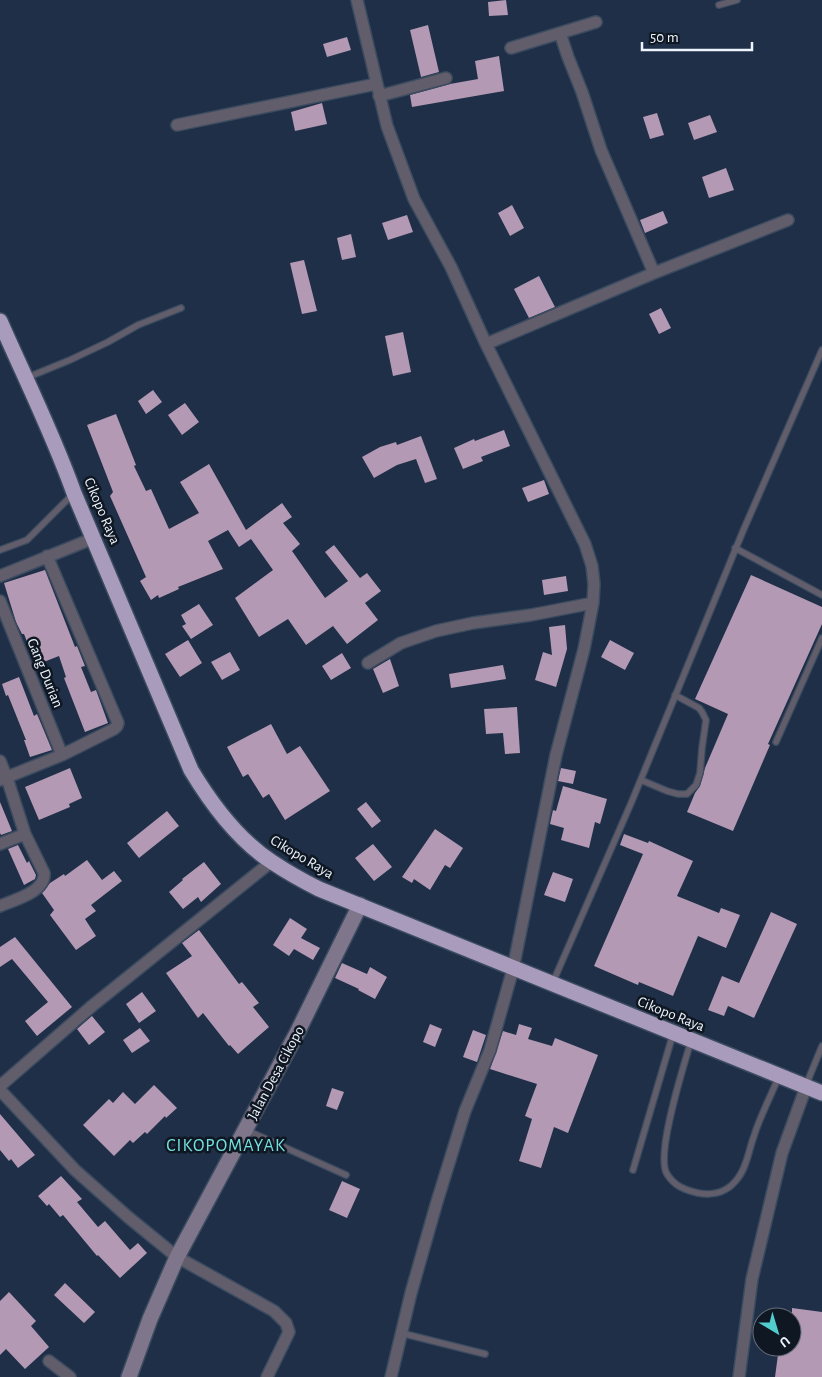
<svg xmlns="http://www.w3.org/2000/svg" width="822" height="1377" font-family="'Alegreya Sans',sans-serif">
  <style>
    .building { fill: #b399b4 }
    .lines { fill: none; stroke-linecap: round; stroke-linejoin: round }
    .lane-casing { stroke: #3b4b60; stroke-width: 8 }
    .street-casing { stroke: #3b4b60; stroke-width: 14 }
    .secondary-casing { stroke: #3b4b60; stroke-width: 18 }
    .highway-casing { stroke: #3b4b60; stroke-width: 18 }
    .lane { stroke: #625d6a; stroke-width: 5.5 }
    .street { stroke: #625d6a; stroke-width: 11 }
    .secondary { stroke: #7f768b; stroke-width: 15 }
    .highway { stroke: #a99bbb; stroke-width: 15 }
    .labels { text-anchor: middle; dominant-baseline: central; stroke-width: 5; stroke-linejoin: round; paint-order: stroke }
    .street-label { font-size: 15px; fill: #edf4fd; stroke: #0f1722 }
    .quarter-label { font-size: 18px; letter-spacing: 1px; fill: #73e0e0; stroke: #0f1722 }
  </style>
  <rect width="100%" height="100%" fill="#1e2f47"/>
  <path class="building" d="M506 0 508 15 489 16 488 2Z
    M428 25 439 72 421 77 410 30Z
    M347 37 351 50 327 57 323 44Z
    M499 56 504 91 412 107 410 95 450 84 478 79 475 61Z
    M322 103 327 124 295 131 291 112Z
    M657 113 664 135 650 139 643 117Z
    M710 115 717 132 694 140 688 123Z
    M726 168 734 190 709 198 702 177Z
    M512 205 524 228 510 236 498 213Z
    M663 211 668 223 645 233 640 220Z
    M407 215 413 232 388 240 382 223Z
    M351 234 356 257 342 260 337 238Z
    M304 260 317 311 302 314 290 263Z
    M539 276 555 307 529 318 514 289Z
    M661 308 671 328 659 334 649 314Z
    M403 332 411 372 393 376 385 336Z
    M153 390 162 402 146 414 138 401Z
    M185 403 199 422 182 435 168 415Z
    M116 414 136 465 134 466 146 491 151 489 169 529 199 513 180 482 209 464 246 530 282 503 292 517 283 523 300 544 292 551 325 598 348 581 325 552 334 545 360 578 367 573 381 591 365 603 378 620 347 644 333 626 306 645 288 619 259 637 235 598 273 570 251 539 239 547 228 530 208 541 223 569 178 587 179 589 159 598 158 595 151 600 140 581 146 577 110 496 113 492 87 425Z
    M504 430 510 446 481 457 483 461 463 469 454 448 474 439 475 441Z
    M421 436 437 479 425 483 416 459 397 465 374 478 362 457 380 447 396 442 397 445Z
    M544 480 549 494 528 502 522 488Z
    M45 570 75 647 77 646 85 666 81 667 91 692 96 690 108 723 85 732 64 678 66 677 59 656 36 665 24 634H22L16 622 4 583Z
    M751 575 822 607V624L768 744 770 745 733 831 687 812 695 793 700 786 705 768 728 714 695 699Z
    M566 576 568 591 544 595 542 580Z
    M199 604 213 625 191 639 182 626 186 624 181 615Z
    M565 625 567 649 556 687 535 680 543 652 552 655 549 627Z
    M188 640 202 663 180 677 165 654Z
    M610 640 634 653 625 670 601 657Z
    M230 652 240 670 222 680 211 662Z
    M342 653 351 668 331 680 322 666Z
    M390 659 399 686 383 693 373 669Z
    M503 665 506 679 451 688 449 674Z
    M19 677 34 716 37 714 52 750 30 757 24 740H26L8 695 6 696 2 684Z
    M517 707 520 753 505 754 503 733 486 734 484 709Z
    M271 724 287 754 300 746 330 791 285 820 269 794 263 798 248 774 243 777 227 747Z
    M70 768 82 798 69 804 70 807 39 820 25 787Z
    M561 768 576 771 573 784 558 781Z
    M563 786 607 799 600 824 595 822 589 848 561 840 564 828 550 824 553 810 556 811Z
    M0 802 12 831 1 835 0 833Z
    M366 802 381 821 372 828 357 809Z
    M167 811 179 826 139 858 127 843Z
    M435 829 463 848 450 868 445 865 430 890 414 879 412 883 402 877Z
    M624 834 648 843 649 841 693 861 677 896 719 913 721 908 740 915 726 948 698 936 673 996 639 982 638 985 594 966 643 854 620 845Z
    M373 844 392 867 374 881 355 858Z
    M18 845 27 863 29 861 36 875 35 879 24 885 8 849Z
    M87 860 102 880 114 871 122 881 91 905 96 911 85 919 96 936 76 950 50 915 54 910 42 893 50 883 64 874 65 876Z
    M204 862 221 884 201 902 198 897 183 909 169 892 183 880 182 879Z
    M553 872 573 879 565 902 544 895Z
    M771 912 797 924 754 1018 728 1006 724 1016 708 1010 722 976 739 983Z
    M290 918 307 929 301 938 320 948 313 960 294 949 289 956 273 945Z
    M199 930 239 984 242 982 259 1003 253 1007 269 1027 238 1054 230 1045 229 1046 203 1013 198 1018 166 973 192 956 182 943Z
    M15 937 72 1007 37 1036 25 1021 48 1002 12 959 0 967V947Z
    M342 963 367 974 370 967 387 977 375 999 358 990 359 989 335 978Z
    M142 992 156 1011 139 1023 126 1004Z
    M92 1016 105 1032 89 1045 77 1029Z
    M430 1024 442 1029 435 1047 423 1042Z
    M519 1024 532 1028 528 1039 552 1046 555 1038 598 1055 568 1133 554 1127 541 1168 519 1161 532 1119 525 1116 537 1084 490 1069 503 1031 516 1035Z
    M140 1028 150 1041 132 1053 123 1040Z
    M473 1030 486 1035 477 1062 463 1057Z
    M154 1085 177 1108 166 1118 165 1116 147 1134 145 1132 133 1143 130 1140 114 1156 83 1125 109 1099 113 1103 123 1092 135 1104Z
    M332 1088 344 1092 337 1110 326 1106Z
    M0 1114 35 1155 18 1168 11 1159 9 1161 0 1150Z
    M61 1176 82 1199 77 1202 98 1227 105 1221 130 1250 138 1243 147 1253 120 1278 98 1255 97 1256 63 1215 60 1217 49 1204 47 1206 38 1196Z
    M342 1181 360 1189 347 1218 329 1210Z
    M65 1283 95 1312 84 1323 54 1295Z
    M9 1292 36 1321 31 1326 49 1347 25 1369 6 1349 0 1355V1301Z
    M792 1308 822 1312V1377H775L779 1347H792Z"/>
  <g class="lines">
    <defs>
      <path id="lane" d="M719 5 737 0
        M26 378 70 360 108 342 138 325 181 308
        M735 548 822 595
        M0 550 27 540 73 494
        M776 742 822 638
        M641 780 667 791 678 794H687L696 785 700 773 702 748 706 720 702 712 699 708 675 695
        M553 982 632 801 743 531 822 350
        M691 1041C684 1065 655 1155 667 1174 674 1186 685 1190 698 1193 714 1196 728 1192 738 1178 747 1167 749 1149 754 1136 760 1116 771 1096 779 1076
        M806 1085 822 1046
        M246 1130 346 1175
        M633 1170 673 1034
        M401 1333 485 1354"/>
      <path id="street" d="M357 0 387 126 414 199 451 267 486 344 585 544 592 566 594 584 593 603 584 649 556 755 513 969 490 1050 465 1111 436 1205 411 1293 391 1377
        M560 33 596 22
        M511 48 560 33 568 57 582 92 601 150 654 273
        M379 96 446 78
        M177 125 376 84
        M486 344 654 273 788 220
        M0 576 94 538
        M0 601 62 755
        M368 663 401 643 436 631 473 623 531 615 593 603
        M0 761 7 778 25 834 44 873C46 892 14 900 0 906
        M0 780 62 755 114 729 117 726 118 723 47 556
        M0 844 25 834
        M0 1086 92 1006 271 862
        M0 1090 75 1170 128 1217 177 1257 274 1311 286 1323 289 1332 267 1377
        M49 1361 70 1377
        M739 1377 752 1279 782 1153 806 1087"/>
      <path id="secondary" d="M129 1377 150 1319 177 1257 297 1033 360 905"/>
      <path id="highway" d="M0 321C25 378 53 434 74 493L191 770C212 805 238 840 272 862 287 872 303 881 319 889L822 1093"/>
    </defs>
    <use href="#lane" class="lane-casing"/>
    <use href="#street" class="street-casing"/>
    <use href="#secondary" class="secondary-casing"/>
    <use href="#highway" class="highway-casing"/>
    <use href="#lane" class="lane"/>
    <use href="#street" class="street"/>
    <use href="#secondary" class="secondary"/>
    <use href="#highway" class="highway"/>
  </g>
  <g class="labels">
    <g class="street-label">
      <text transform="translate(102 511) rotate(67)">Cikopo Raya</text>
      <text transform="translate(45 673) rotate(68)">Gang Durian</text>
      <text transform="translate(302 857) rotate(31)">Cikopo Raya</text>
      <text transform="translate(671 1014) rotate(22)">Cikopo Raya</text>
      <text transform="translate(276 1073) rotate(-62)">Jalan Desa Cikopo</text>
    </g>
    <g class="quarter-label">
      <text x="226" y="1146">CIKOPOMAYAK</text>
    </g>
  </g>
  <g transform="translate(777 1332) rotate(142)"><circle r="24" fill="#0f1722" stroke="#686f7a"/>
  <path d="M0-4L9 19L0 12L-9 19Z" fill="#52cdce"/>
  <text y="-8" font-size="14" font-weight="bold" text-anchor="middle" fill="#edf4fd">U</text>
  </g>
  <path d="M642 42v8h110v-8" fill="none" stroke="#edf4fd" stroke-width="2.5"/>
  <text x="650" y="42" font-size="15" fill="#edf4fd" stroke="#0f1722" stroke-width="4" paint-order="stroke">50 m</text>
</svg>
